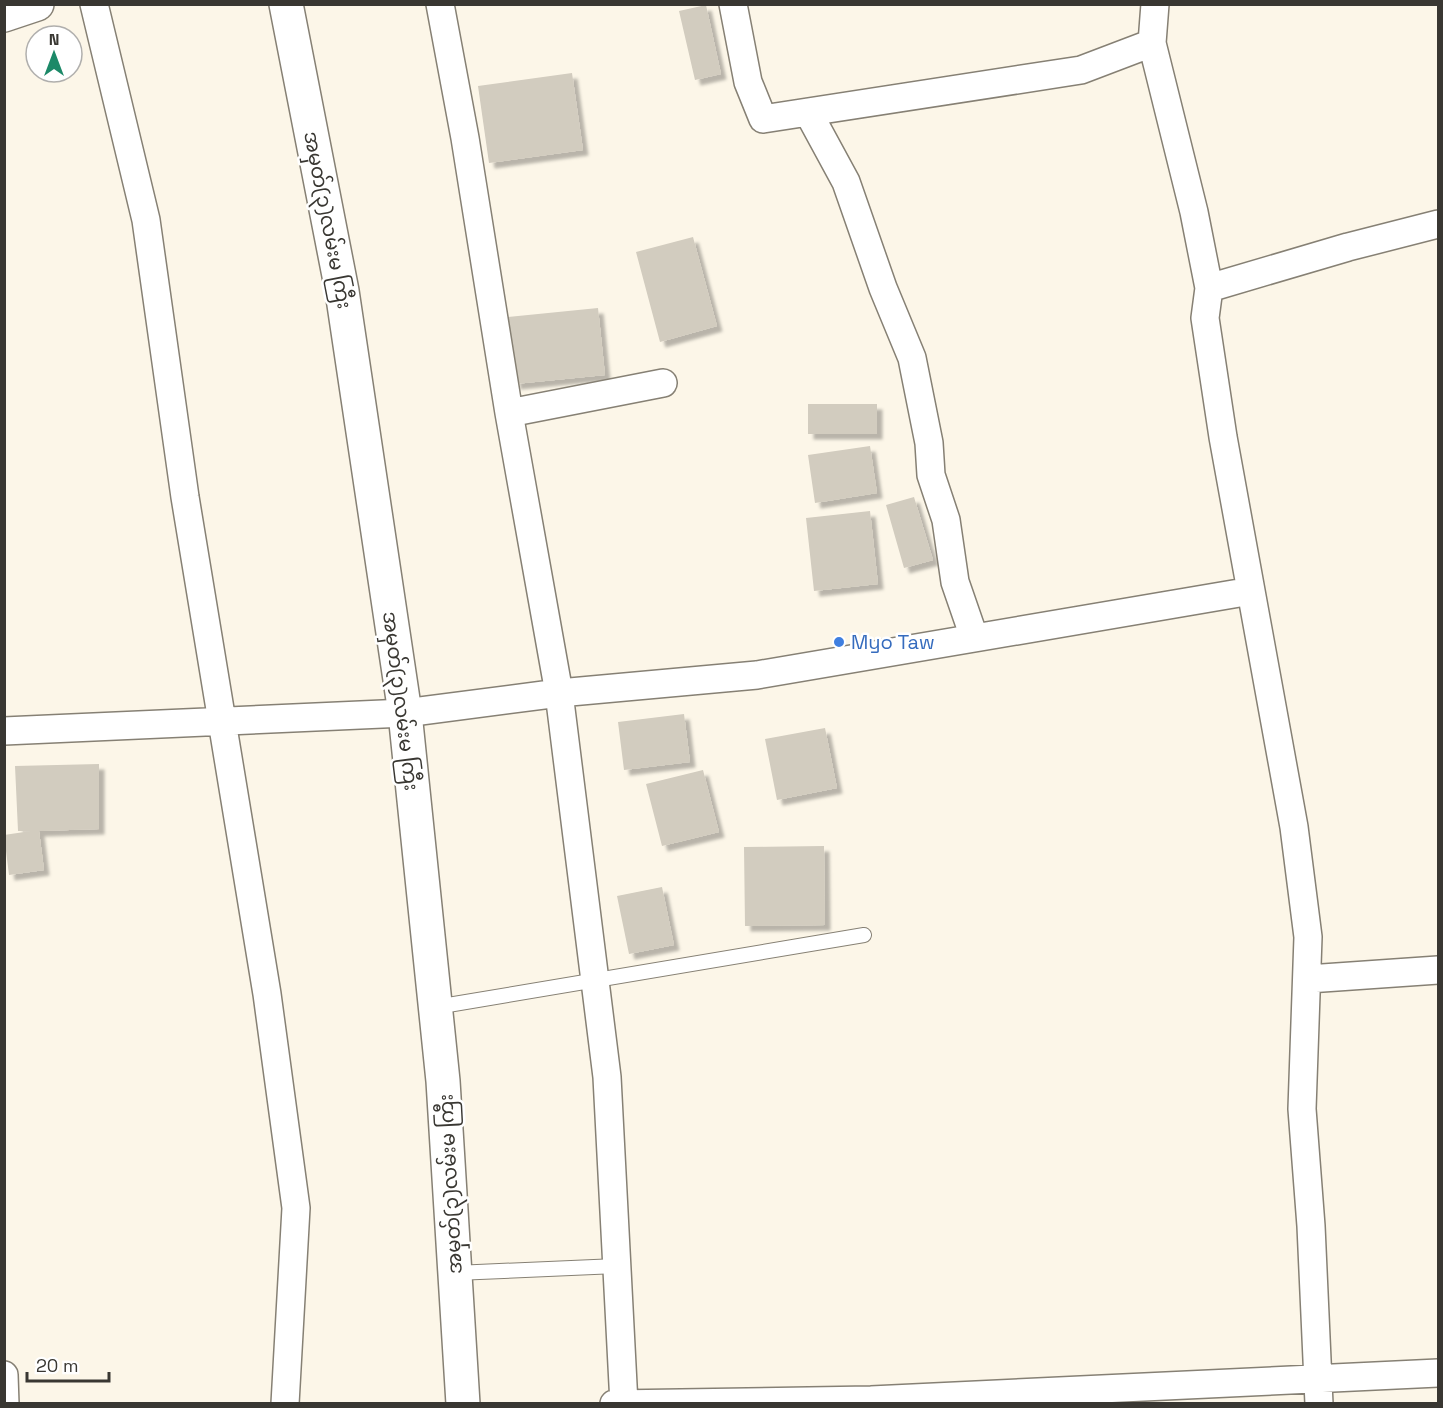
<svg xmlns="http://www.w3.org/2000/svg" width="1443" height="1408" font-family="'Space Grotesk','Noto Sans Myanmar',sans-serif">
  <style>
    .building { fill: #d2ccbf; filter: url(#shadow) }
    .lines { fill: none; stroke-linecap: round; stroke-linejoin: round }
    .lane-casing { stroke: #868074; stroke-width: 16 }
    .street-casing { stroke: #868074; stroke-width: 30 }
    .secondary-casing { stroke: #868074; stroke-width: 36 }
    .primary-casing { stroke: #868074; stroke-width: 36 }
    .lane { stroke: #fff; stroke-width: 14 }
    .street { stroke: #fff; stroke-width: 27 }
    .secondary { stroke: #fff; stroke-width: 33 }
    .primary { stroke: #fff; stroke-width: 33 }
    .shop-dot { fill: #3f7fe0; stroke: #fff; stroke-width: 2 }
    .labels { text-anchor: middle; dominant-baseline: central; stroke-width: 5; stroke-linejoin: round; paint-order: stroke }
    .street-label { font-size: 20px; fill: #393732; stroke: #fff }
    .shop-label { font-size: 20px; fill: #366cbe; stroke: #fff; text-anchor: start }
  </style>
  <defs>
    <filter id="shadow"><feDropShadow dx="5.5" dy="5.5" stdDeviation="1.5" flood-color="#0004"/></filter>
  </defs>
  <rect width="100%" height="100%" fill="#fcf6e8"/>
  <path class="building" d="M706 5 721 74 695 80 679 11Z
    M572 73 583 150 489 163 478 86Z
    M693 237 717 326 660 342 636 252Z
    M598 308 605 375 515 384 508 317Z
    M808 404H877V434H808Z
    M870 446 877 493 815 503 808 455Z
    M914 497 933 560 904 568 886 505Z
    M870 511 878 584 814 591 806 518Z
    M684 714 690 762 624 770 618 722Z
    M825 728 837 788 777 800 765 739Z
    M99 764V829L39 831 44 870 9 875 4 835 31 831H18L15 766Z
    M703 770 719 832 662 846 646 784Z
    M824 846 825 925 745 926 744 847Z
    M662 887 674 945 629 954 617 896Z"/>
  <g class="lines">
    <defs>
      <path id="lane" d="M436 1007 864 935
        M455 1273 617 1266"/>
      <path id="street" d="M94 4 146 220 185 497 267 994 296 1208 285 1404
        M440 4 465 138 509 413 559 693 607 1077 624 1404
        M733 4 748 82 763 119 1081 70 1152 43
        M1155 4 1152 43 1194 212 1209 288 1205 318 1223 437 1294 827 1308 937 1302 1109 1311 1226 1319 1404
        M808 112 846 182 883 288 912 358 929 443 931 475 946 520 955 582 974 637
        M1209 288 1348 247 1438 224
        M509 413 663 383
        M4 731 405 713 559 693 757 675 1251 591
        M1308 979 1438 970
        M4 1375 5 1404
        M614 1404 871 1400 1438 1373"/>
      <path id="secondary" d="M4 15 37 4"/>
      <path id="primary" d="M286 4 342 291 405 713 443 1081 463 1404"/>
    </defs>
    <use href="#lane" class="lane-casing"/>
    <use href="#street" class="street-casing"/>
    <use href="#secondary" class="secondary-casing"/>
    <use href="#primary" class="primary-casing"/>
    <use href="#lane" class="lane"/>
    <use href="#street" class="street"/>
    <use href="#secondary" class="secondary"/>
    <use href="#primary" class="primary"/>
  </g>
  <circle class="shop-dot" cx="839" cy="642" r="6"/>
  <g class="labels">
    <g class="street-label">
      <text transform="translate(328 220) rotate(79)">အမှတ်(၃)လမ်းမ ကြီး</text>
      <text transform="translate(401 701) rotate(83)">အမှတ်(၃)လမ်းမ ကြီး</text>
      <text transform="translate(450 1184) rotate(-93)">အမှတ်(၃)လမ်းမ ကြီး</text>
    </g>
    <g class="shop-label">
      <text x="851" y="642">Myo Taw</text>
    </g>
  </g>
  <rect width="1443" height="1408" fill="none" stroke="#393732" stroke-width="12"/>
  <g transform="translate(54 54)"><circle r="28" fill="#ffffff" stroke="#b0afad" stroke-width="1.5"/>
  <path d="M0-4.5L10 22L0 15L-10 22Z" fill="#1c8968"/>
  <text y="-9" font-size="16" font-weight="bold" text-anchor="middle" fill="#393732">N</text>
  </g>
  <path d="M27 1372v9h82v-9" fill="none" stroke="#393732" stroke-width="3"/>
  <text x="36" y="1372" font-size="18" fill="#393732" stroke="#ffffff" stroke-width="4.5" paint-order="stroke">20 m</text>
</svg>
